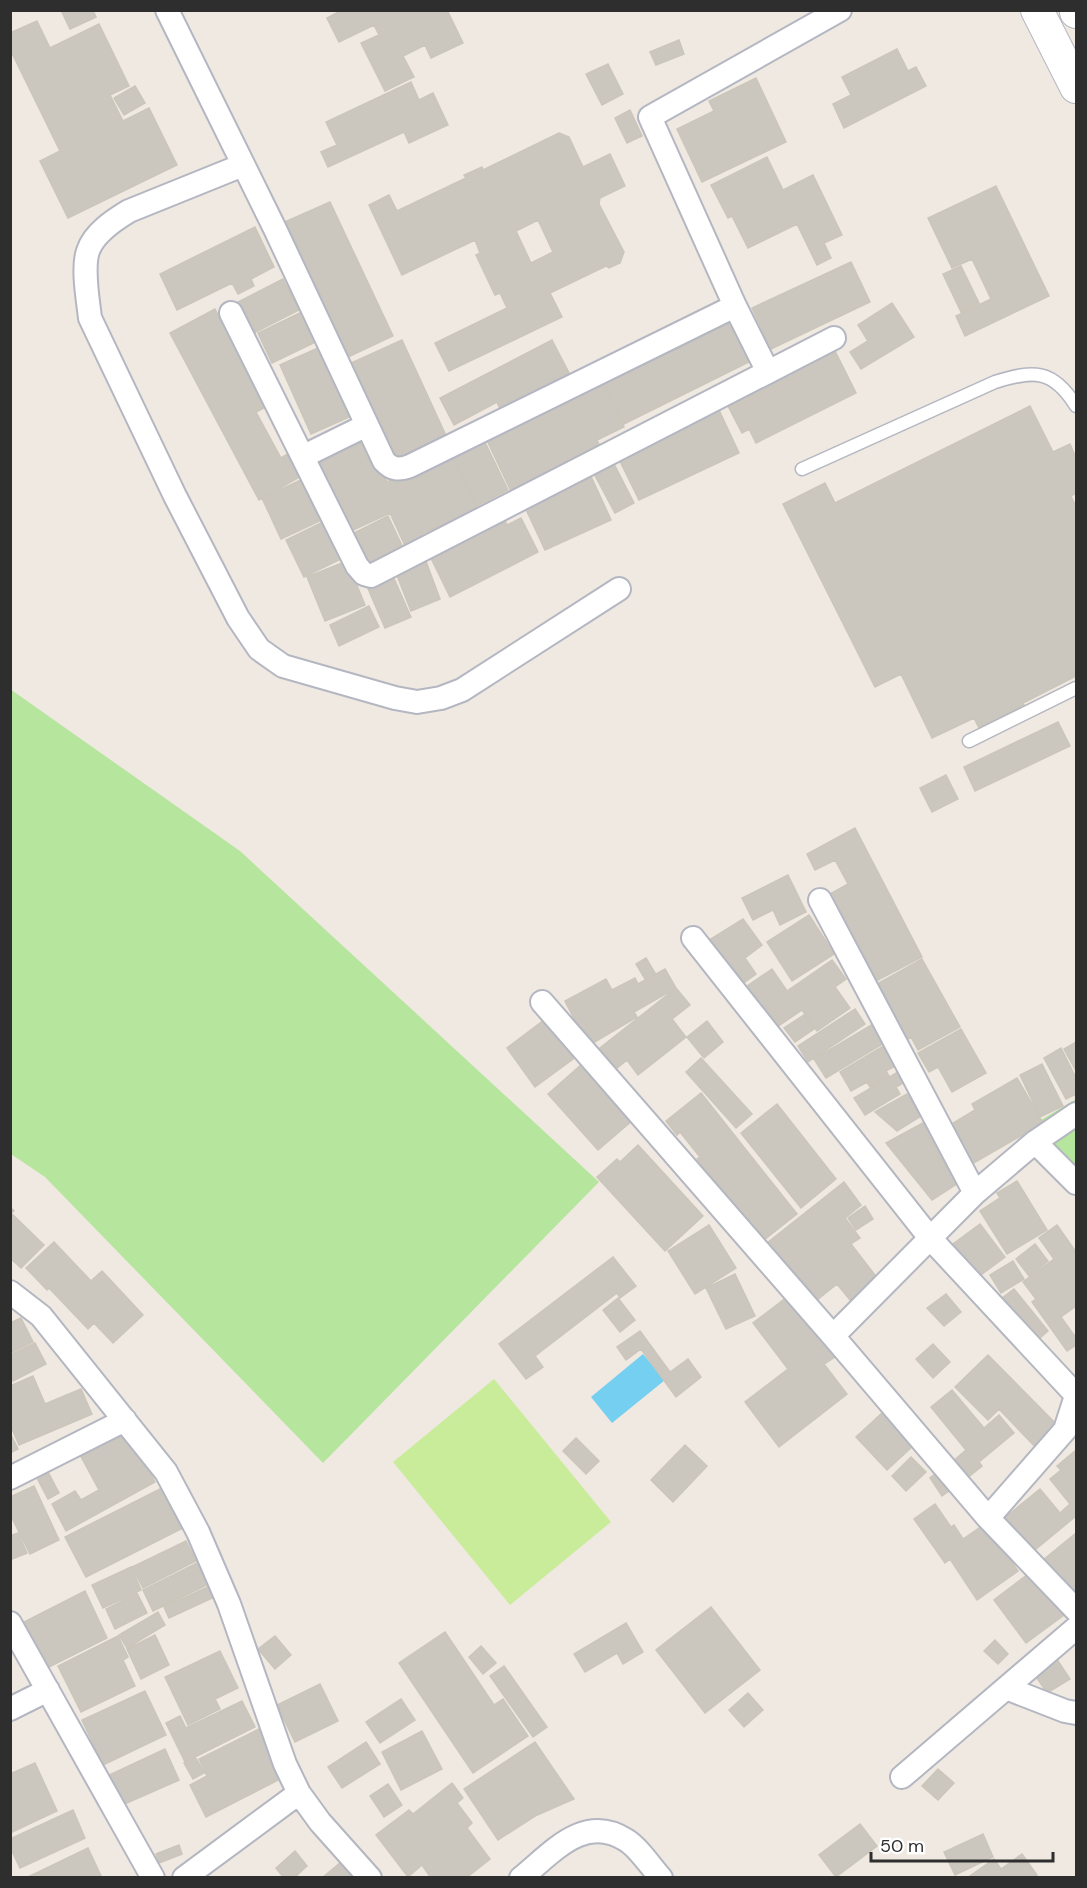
<svg xmlns="http://www.w3.org/2000/svg" width="1087" height="1888" font-family="'DM Sans',sans-serif">
  <style>
    .green { fill: #b6e59e }
    .pitch { fill: #c9ec9a }
    .water { fill: #75cff0 }
    .building { fill: #cbc7bf; stroke: #cbc5ba; stroke-width: 1.5; fill-rule: evenodd }
    .lines { fill: none; stroke-linecap: round; stroke-linejoin: round }
    .lane-casing { stroke: #b4b7c1; stroke-width: 15 }
    .street-casing { stroke: #b4b7c1; stroke-width: 26 }
    .secondary-casing { stroke: #b4b7c1; stroke-width: 34 }
    .lane { stroke: #fff; stroke-width: 12 }
    .street { stroke: #fff; stroke-width: 22 }
    .secondary { stroke: #fff; stroke-width: 32 }
  </style>
  <rect width="100%" height="100%" fill="#efe9e1"/>
  <path class="green" d="M10 689 240 851 599 1182 323 1463 45 1177 11 1154Z
    M1076 1099V1173L1031 1126Z"/>
  <path class="pitch" d="M494 1379 611 1522 510 1605 393 1462Z"/>
  <path class="water" d="M643 1354 665 1380 612 1423 591 1397Z"/>
  <path class="building" d="M61 10H93L96 17 70 29Z
    M342 10H447L463 43 431 58 425 45 403 56 414 77 385 91 361 43 379 35 374 25 339 42 327 18Z
    M37 21 50 48 99 24 129 86 110 95 123 121 149 108 177 165 68 218 40 161 60 151 10 49V33Z
    M679 40 684 54 656 65 650 52Z
    M897 49 908 71 916 67 926 86 844 128 833 104 851 95 842 77Z
    M608 64 623 94 602 105 586 74Z
    M756 78 786 142 702 182 677 129 714 111 709 101Z
    M411 82 419 100 433 93 448 125 409 143 404 132 328 167 321 152 337 145 326 122Z
    M135 86 145 103 124 115 114 98Z
    M630 110 642 136 627 143 615 118Z
    M559 133 569 137 583 167 610 154 625 186 600 198 599 204 624 252 620 263 609 268 606 266 550 293 562 317 449 371 435 343 507 308 500 293 495 295 476 255 480 253 475 240 402 275 369 205 389 195 397 211 466 178 464 175 482 167 483 170ZM538 220 553 252 531 263 516 231Z
    M767 157 783 190 813 175 842 235 824 243 831 258 817 265 797 224 748 248 732 216 728 218 711 185Z
    M996 186 1049 296 965 336 956 316 991 299 972 259 952 268 928 218Z
    M330 202 393 336 348 357 285 222Z
    M255 227 274 267 251 279 254 286 238 294 232 283 177 310 160 274Z
    M851 262 870 302 771 349 752 308Z
    M961 266 979 303 961 312 943 274Z
    M283 279 299 310 254 333 238 302Z
    M892 303 914 337 861 369 850 352 868 341 858 325Z
    M215 309 266 407 256 412 281 458 291 452 303 475 259 500 170 333Z
    M308 309 322 339 272 363 258 333Z
    M732 317 753 360 624 424 601 378Z
    M402 340 448 440 398 463 351 363Z
    M552 340 569 373 500 409 497 402 454 425 440 398Z
    M327 344 358 413 311 434 280 365Z
    M833 347 856 393 756 443 749 429 742 433 727 404Z
    M604 384 624 427 597 440 601 449 511 491 484 434 552 408Z
    M1030 406 1053 452 1070 444 1076 458V493L1071 496 1076 507V676L1023 703 1024 705 979 728 974 718 932 738 901 674 875 687 783 504 825 483 835 503Z
    M719 410 739 453 639 500 618 457Z
    M482 436 508 490 477 506 450 451Z
    M367 437 387 482 450 452 477 509 422 534 425 542 407 550 390 513 351 531 318 460Z
    M612 460 634 503 615 513 592 470Z
    M590 474 611 520 545 550 524 505Z
    M305 478 324 519 281 539 262 498Z
    M388 516 404 550 369 567 352 534Z
    M503 516 507 525 521 518 538 552 450 597 429 554Z
    M327 520 345 557 304 577 286 540Z
    M424 556 440 599 411 611 394 568Z
    M347 561 365 605 325 621 307 577Z
    M392 574 411 617 385 628 366 584Z
    M369 606 379 627 339 646 330 625Z
    M1058 722 1070 746 975 791 964 767Z
    M946 775 958 799 932 812 920 788Z
    M855 828 922 957 876 981 830 894 848 884 835 860 815 870 807 854Z
    M788 875 806 912 780 925 773 910 753 920 742 898Z
    M809 915 834 954 792 981 767 942Z
    M743 919 762 945 745 958 756 974 738 987 706 942Z
    M646 958 655 973 645 979 636 964Z
    M922 959 960 1027 918 1050 911 1037 907 1040 877 984Z
    M832 960 846 979 835 987 850 1008 817 1031 802 1010 771 1031 743 989 772 969 787 991Z
    M665 969 676 988 634 1012 637 1017 588 1046 565 1001 606 979 612 990 635 978 638 984Z
    M676 988 690 1005 672 1019 686 1037 638 1075 627 1060 611 1073 595 1052Z
    M855 1009 865 1024 808 1062 798 1046Z
    M804 1015 814 1029 795 1042 784 1028Z
    M548 1017 577 1056 535 1087 507 1048Z
    M707 1021 723 1042 704 1058 687 1037Z
    M878 1021 889 1040 826 1078 814 1059Z
    M961 1029 986 1073 952 1092 938 1067 929 1072 918 1053Z
    M890 1042 902 1062 886 1071 889 1076 870 1087 867 1082 851 1091 840 1072Z
    M1076 1042V1071L1064 1049Z
    M1061 1048 1076 1078V1094L1066 1099 1044 1058Z
    M701 1058 752 1114 736 1128 686 1072Z
    M582 1064 633 1120 598 1150 548 1094Z
    M1042 1064 1063 1106 1040 1117 1020 1075Z
    M903 1069 910 1079 896 1087 900 1094 865 1115 854 1098Z
    M1017 1078 1043 1123 972 1164 950 1125 975 1110 972 1104Z
    M701 1093 797 1214 759 1244 730 1201 697 1159 700 1157 680 1132 677 1135 666 1121Z
    M907 1094 921 1116 897 1131 875 1112Z
    M777 1104 836 1179 801 1208 741 1133Z
    M930 1119 963 1180 932 1200 886 1143Z
    M638 1145 703 1216 665 1251 597 1177 617 1159 620 1162Z
    M1017 1181 1047 1230 1007 1254 980 1211 1000 1198 997 1193Z
    M844 1182 861 1205 845 1218 860 1238 851 1244 878 1279 850 1300 837 1284 817 1300 789 1266 782 1272 762 1247Z
    M865 1206 873 1219 856 1230 848 1218Z
    M10 1207 14 1211 11 1213 44 1245 21 1268 10 1258Z
    M980 1224 1005 1257 974 1280 949 1247Z
    M709 1225 736 1268 695 1294 668 1251Z
    M1057 1225 1076 1252V1306L1061 1317 1076 1338V1345L1067 1351 1032 1302 1036 1299 1023 1282 1054 1259 1039 1238Z
    M54 1242 91 1281 102 1271 143 1315 113 1343 94 1323 88 1329 49 1288 47 1290 26 1268Z
    M1035 1244 1048 1261 1029 1276 1016 1259Z
    M613 1257 636 1286 620 1298 617 1293 535 1356 543 1367 526 1379 499 1344Z
    M1013 1261 1024 1279 1001 1293 990 1275Z
    M735 1274 755 1316 726 1329 706 1288Z
    M1014 1289 1048 1331 1032 1345 997 1302Z
    M791 1294 838 1355 824 1364 847 1394 779 1447 745 1402 788 1369 753 1323Z
    M946 1294 961 1312 944 1326 927 1308Z
    M618 1298 635 1320 620 1332 603 1310Z
    M21 1318 33 1342 10 1353V1323Z
    M640 1331 670 1372 688 1359 701 1377 676 1397 641 1349 626 1360 617 1347Z
    M35 1343 46 1364 13 1381 10 1376V1355Z
    M933 1344 950 1362 933 1378 916 1359Z
    M988 1355 1063 1431 1041 1453 999 1409 988 1420 955 1387Z
    M33 1376 45 1404 81 1389 92 1414 19 1445 10 1424V1386Z
    M952 1390 984 1428 999 1415 1014 1433 979 1462 982 1466 966 1479 952 1462 966 1450 931 1407Z
    M883 1412 914 1445 887 1470 856 1437Z
    M124 1425 155 1482 66 1531 52 1504 75 1491 81 1500 99 1490 78 1451Z
    M10 1433 18 1449 10 1453Z
    M576 1438 599 1461 586 1474 563 1451Z
    M685 1445 707 1466 673 1502 651 1480Z
    M1076 1450V1516L1030 1554 1002 1520 1040 1489 1060 1513 1070 1504 1050 1479 1061 1470 1057 1466Z
    M911 1457 926 1472 906 1491 892 1476Z
    M47 1470 59 1493 48 1499 36 1476Z
    M940 1470 953 1488 942 1496 930 1478Z
    M34 1486 59 1540 30 1554 10 1514V1497Z
    M162 1488 183 1528 86 1577 65 1537Z
    M935 1504 951 1527 954 1525 963 1539 985 1524 1018 1571 977 1600 950 1559 945 1563 914 1519Z
    M18 1533 27 1553 10 1560V1536Z
    M1076 1533V1596L1043 1560Z
    M186 1541 196 1561 143 1588 132 1567Z
    M201 1561 211 1583 153 1611 143 1590Z
    M131 1567 141 1590 103 1608 92 1585Z
    M1032 1571 1064 1615 1026 1643 994 1600Z
    M214 1584 219 1595 169 1618 164 1607Z
    M85 1591 107 1638 45 1669 22 1623Z
    M137 1593 147 1613 115 1629 106 1609Z
    M711 1607 760 1670 705 1713 656 1650Z
    M158 1612 165 1625 127 1648 119 1635Z
    M626 1623 643 1652 623 1664 617 1653 585 1672 574 1654Z
    M445 1632 494 1705 503 1699 528 1736 473 1773 399 1663Z
    M155 1635 169 1665 141 1679 127 1649Z
    M118 1636 128 1657 123 1660 135 1686 81 1712 58 1666Z
    M275 1636 291 1655 275 1669 258 1649Z
    M995 1640 1008 1654 998 1664 984 1651Z
    M481 1646 496 1663 483 1674 469 1657Z
    M220 1651 238 1688 215 1699 220 1709 188 1725 165 1677Z
    M1056 1658 1070 1679 1047 1693 1033 1672Z
    M504 1666 547 1727 533 1737 490 1676Z
    M320 1684 338 1721 295 1742 277 1705Z
    M145 1691 166 1735 103 1765 82 1720Z
    M748 1693 763 1710 744 1727 729 1710Z
    M401 1699 415 1720 380 1743 366 1722Z
    M242 1701 255 1727 185 1762 166 1723 180 1716 186 1728Z
    M259 1729 284 1777 206 1817 190 1785 207 1776 199 1759Z
    M422 1731 442 1769 401 1790 382 1752Z
    M366 1742 380 1764 342 1788 328 1767Z
    M535 1742 574 1799 535 1816 498 1840 464 1789Z
    M165 1749 179 1780 120 1806 107 1776Z
    M195 1756 204 1773 193 1779 184 1763Z
    M35 1763 57 1811 10 1833V1774Z
    M938 1769 954 1783 938 1800 922 1786Z
    M452 1783 463 1798 457 1803 472 1823 467 1828 490 1859 466 1878H431L422 1865 408 1877 376 1835 409 1810 413 1814Z
    M388 1784 402 1805 384 1817 370 1796Z
    M73 1810 85 1838 20 1868 10 1847V1839Z
    M860 1824 877 1846 836 1877 819 1855Z
    M983 1834 993 1857 955 1875 944 1852Z
    M179 1845 182 1854 159 1863 156 1854Z
    M88 1848 102 1878H26Z
    M295 1851 307 1866 294 1878H284L276 1868Z
    M1022 1854 1037 1875 1033 1878H967L994 1859 1001 1869Z
    M341 1862 354 1878H322Z"/>
  <g class="lines">
    <defs>
      <path id="lane" d="M802 469 995 382C1034 370 1053 369 1076 406
        M969 741 1076 688"/>
      <path id="street" d="M167 10 275 229 384 461C392 470 399 470 410 466L735 306 650 117 840 10
        M243 165 129 211C114 220 94 233 88 251 82 268 88 300 90 318L175 496 238 618 259 649 283 666 395 698 417 702 441 698 462 690 619 589
        M735 306 768 372
        M231 313 357 566 364 574 371 576 834 338
        M304 456 367 425
        M820 900 975 1193
        M693 938 930 1238 1076 1395
        M542 1002 833 1336 988 1518 1076 1610
        M1035 1142 1076 1183
        M10 1292 41 1316 166 1472 198 1532 229 1604 285 1764 299 1793 320 1822 370 1878
        M833 1336 975 1193 1035 1142 1076 1114
        M10 1478 125 1420
        M988 1518 1065 1430 1076 1396
        M10 1623 153 1878
        M1006 1688 1065 1711 1076 1713
        M10 1709 48 1690
        M902 1777 1076 1628
        M184 1878 299 1793
        M521 1878C552 1853 584 1813 626 1840 638 1847 651 1867 661 1878"/>
      <path id="secondary" d="M1037 10 1076 87
        M1076 10V12"/>
    </defs>
    <use href="#lane" class="lane-casing"/>
    <use href="#street" class="street-casing"/>
    <use href="#secondary" class="secondary-casing"/>
    <use href="#lane" class="lane"/>
    <use href="#street" class="street"/>
    <use href="#secondary" class="secondary"/>
  </g>
  <rect width="1087" height="1888" fill="none" stroke="#2e2e2e" stroke-width="24"/>
  <path d="M871 1852v9h182v-9" fill="none" stroke="#2e2e2e" stroke-width="3"/>
  <text x="880" y="1852" font-size="18" fill="#2e2e2e" stroke="#ffffff" stroke-width="4.5" paint-order="stroke">50 m</text>
</svg>
